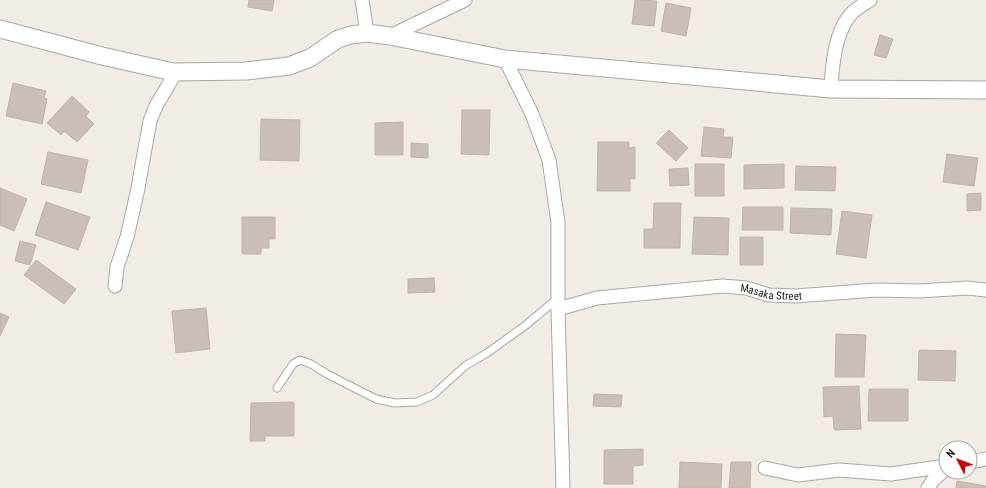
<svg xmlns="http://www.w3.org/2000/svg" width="986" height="488" font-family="'Roboto Condensed',sans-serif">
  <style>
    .building { fill: #c9bfb8; stroke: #c4b2a7 }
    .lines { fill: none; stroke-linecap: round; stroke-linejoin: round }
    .service-casing { stroke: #a7a7a7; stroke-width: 9 }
    .minor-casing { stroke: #a7a7a7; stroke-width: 15 }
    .tertiary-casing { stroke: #a7a7a7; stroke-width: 19 }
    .service { stroke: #fff; stroke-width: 7 }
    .minor { stroke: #fff; stroke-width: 13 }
    .tertiary { stroke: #fff; stroke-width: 17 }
    .labels { text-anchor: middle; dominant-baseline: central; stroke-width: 3; stroke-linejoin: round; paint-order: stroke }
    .street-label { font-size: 11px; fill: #202020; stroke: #fff }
  </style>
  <rect width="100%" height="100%" fill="#f1ede6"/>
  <path class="building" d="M249 0H274L272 11 248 7Z
    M635 0 657 1 654 26 632 24Z
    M666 3 691 8 686 36 661 31Z
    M880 35 893 39 886 58 874 55Z
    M13 83 46 91 44 98 47 99 42 124 6 116Z
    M72 96 89 112 86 116 94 124 77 142 64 131 61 135 47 123Z
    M462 110H490L489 155 461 154Z
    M261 119 300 120 299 161 260 160Z
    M403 122V155H375V123Z
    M704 127 724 129 723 137H733L731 158 701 156Z
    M669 130 688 148 676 161 656 143Z
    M598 142H629V148L635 147V179L630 178V191H597Z
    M411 143 428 144V158L411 157Z
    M48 152 88 160 81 193 41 184Z
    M947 154 978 158 974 186 943 182Z
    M695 164H724V196H695Z
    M784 164V188L744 189V165Z
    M796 166 836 167 835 191 795 190Z
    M688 168 689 185 670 186 669 169Z
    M0 188 27 199 14 231 0 225Z
    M981 193V210L967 211V194Z
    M46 202 90 217 78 250 35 235Z
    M654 203H681L680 248H644V229H653Z
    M743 207H783V230H742Z
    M791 208 832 209 831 235 790 233Z
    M842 211 872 215 866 258 836 254Z
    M242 217H275V239H269V248H261V254H242Z
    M694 217 729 218 728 255 692 254Z
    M740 237H763V265H740Z
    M20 241 36 245 30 265 15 261Z
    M36 260 76 289 64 304 24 275Z
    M434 278 435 292 408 293V279Z
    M206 308 210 349 176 353 172 311Z
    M0 313 9 317 0 336Z
    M836 334 866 335 864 377H835Z
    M919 350 956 351 955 381 918 380Z
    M859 386 861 429 834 430 833 416 824 417 823 387Z
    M869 389H908V421H868Z
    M594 394 622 395 621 407 593 406Z
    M294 402V436H265V441H250L251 403Z
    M643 449V465L633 466V484H604V450Z
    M680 462 722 464 721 488H679Z
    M731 462H751L750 488H729Z
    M957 481 986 486V488H956Z"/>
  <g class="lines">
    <defs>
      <path id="service" d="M277 388 293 364 300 360 311 364 327 374 376 399 395 403 417 402 433 395 465 366 487 353 526 325 558 298"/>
      <g id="minor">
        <path d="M362 0 367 33"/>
        <path d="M390 36 465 0"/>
        <path d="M505 59 532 114 549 160 558 223V309L563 488"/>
        <path d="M831 89C832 66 835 30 852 13 857 8 864 4 870 0"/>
        <path d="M115 286 117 267 127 237 137 193 150 121 156 106 176 72"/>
        <path id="s1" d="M558 309 597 298 723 286 746 288 769 295 795 296 877 290 919 291 968 288 986 290"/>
        <path d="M970 462 986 459"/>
        <path d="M765 468 798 475 839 470 891 474 946 466"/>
        <path d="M928 488 934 479 946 469"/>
      </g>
      <path id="tertiary" d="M0 29 102 56 173 72 246 71 289 66 310 58 338 39 351 35 367 33 390 36 505 59 831 89 986 90"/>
    </defs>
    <use href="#service" class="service-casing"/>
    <use href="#minor" class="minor-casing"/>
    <use href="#tertiary" class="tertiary-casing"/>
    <use href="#service" class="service"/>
    <use href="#minor" class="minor"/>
    <use href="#tertiary" class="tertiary"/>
  </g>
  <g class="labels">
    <g class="street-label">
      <text stroke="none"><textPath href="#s1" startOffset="216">Masaka Street</textPath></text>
    </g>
  </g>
  <g transform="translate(958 460) rotate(312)"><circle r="19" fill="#ffffff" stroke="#a6a6a6"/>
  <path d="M0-3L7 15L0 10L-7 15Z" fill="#d0000b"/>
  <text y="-6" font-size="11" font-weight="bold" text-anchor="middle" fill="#202020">N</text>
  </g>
</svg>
